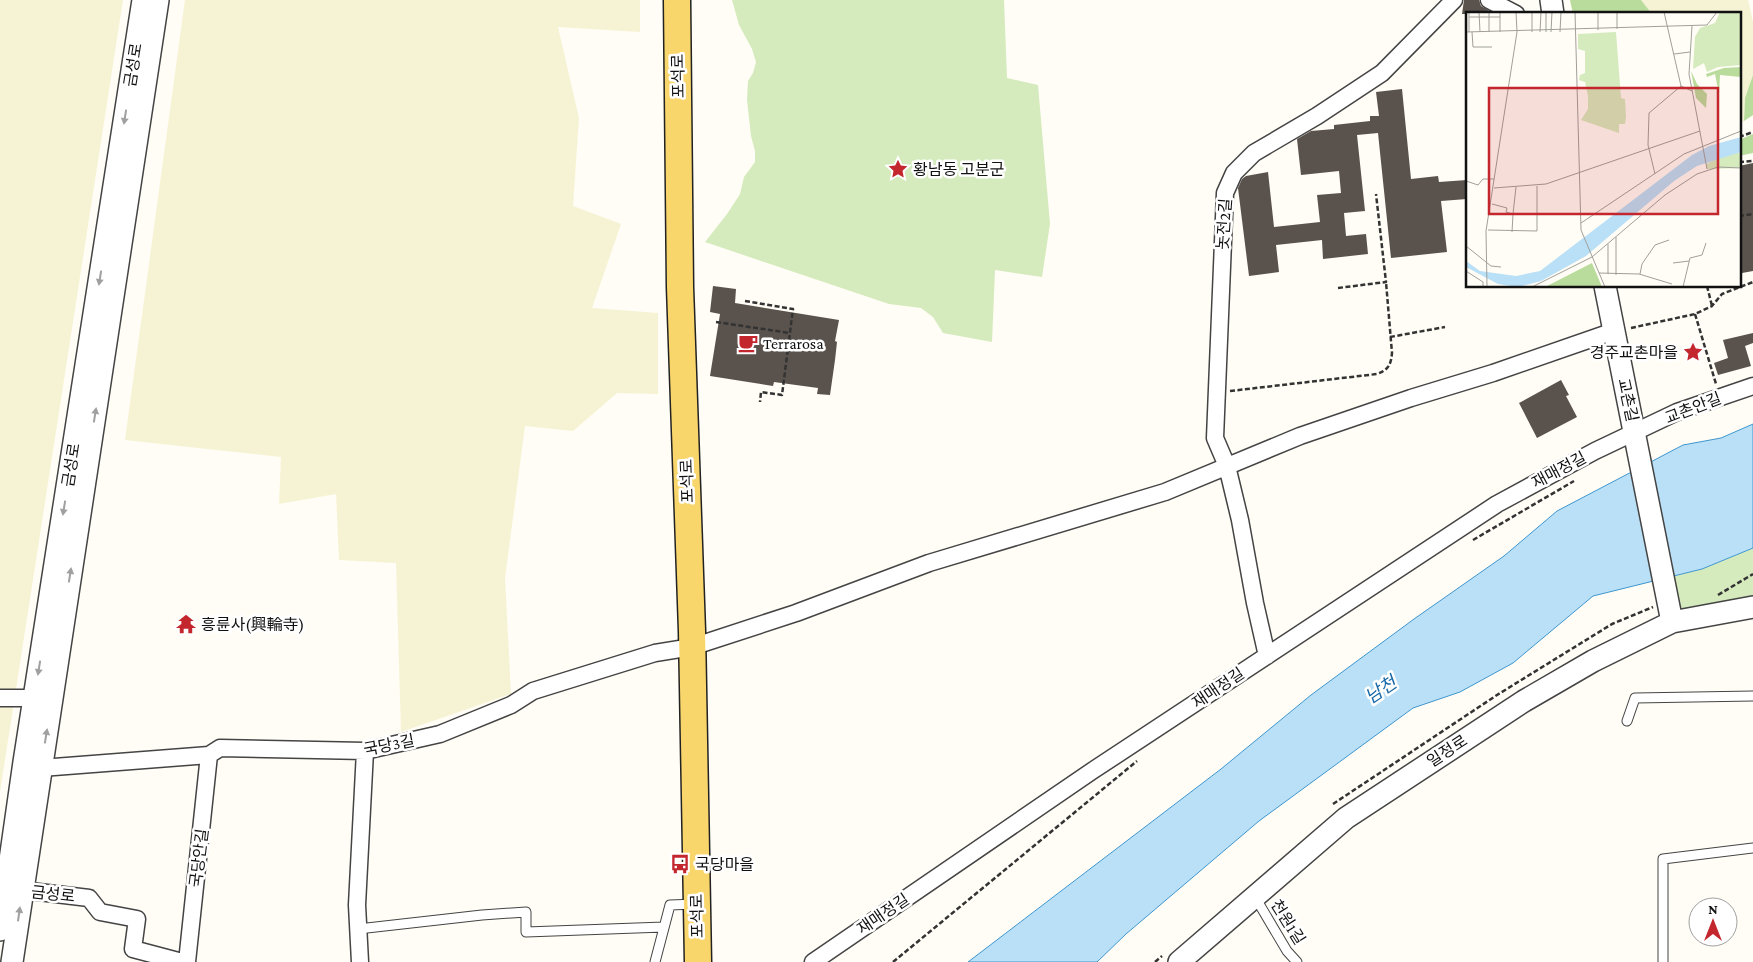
<svg xmlns="http://www.w3.org/2000/svg" width="1753" height="962" font-family="'Crimson Pro','Noto Sans KR',serif">
  <style>
    .farmland { fill: #f6f3d4 }
    .green { fill: #d5ebbd }
    .forest { fill: #b9dc9c }
    .water { fill: #b9e0f7; stroke: #3f96cf }
    .building { fill: #5a524d }
    .lines { fill: none; stroke-linecap: round; stroke-linejoin: round }
    .service-casing { stroke: #444; stroke-width: 11 }
    .minor-casing { stroke: #444; stroke-width: 19 }
    .tertiary-casing { stroke: #444; stroke-width: 24 }
    .primary-casing { stroke: #222; stroke-width: 29 }
    .path { stroke: #333; stroke-width: 2.5; stroke-dasharray: 5 2.5; stroke-linecap: butt }
    .service { stroke: #fff; stroke-width: 9 }
    .minor { stroke: #fff; stroke-width: 16 }
    .tertiary { stroke: #fff; stroke-width: 21 }
    .primary { stroke: #f9d66b; stroke-width: 26 }
    .oneway { fill: #a0a0a0 }
    .labels { text-anchor: middle; dominant-baseline: central; stroke-width: 5; stroke-linejoin: round; paint-order: stroke }
    .street-label { font-size: 16px; fill: #111; stroke: #fff }
    .poi-label { font-size: 16px; fill: #111; stroke: #fff; text-anchor: start }
    .water-label { font-size: 18px; font-style: italic; fill: #1768a6; stroke: #fff }
    .inset-road { fill: none; stroke: #a09f9a; stroke-width: 1 }
    .view { fill: #c4262e; fill-opacity: 0.15; stroke: #c4262e; stroke-width: 2.5 }
    .inset-edge { fill: none; stroke: #111; stroke-width: 2.5 }
  </style>
  <rect width="100%" height="100%" fill="#fffdf5"/>
  <path class="farmland" d="M0 0H123L0 792Z
    M185 0H640V32L558 27 579 118 573 206 621 224 592 308 658 313V394L617 393 573 431 525 426 505 578 511 694 401 732 396 563 339 560 336 494 279 504 281 457 125 440Z
    M1641 0H1748L1753 22V75L1745 98 1744 121 1739 123V14H1652Z"/>
  <path class="green" d="M732 0H1004L1007 78 1038 85 1050 224 1042 277 995 270 992 342 943 333 933 317 921 308 889 304 705 242 727 214 740 194 744 177 755 162V151L751 136 747 100 748 81 753 73 756 62 752 49 739 25Z
    M1753 548V607L1672 622 1664 579 1702 569Z"/>
  <path class="forest" d="M1570 0H1641L1652 14H1573Z
    M1753 75V115L1744 121 1745 98Z
    M1753 134V153L1739 156V140Z"/>
  <path class="water" d="M1753 424V548L1702 569 1593 596 1513 663 1460 692 1413 708 1259 821 1126 934 1097 962H968L1221 769 1311 695 1414 619 1504 556 1557 511 1683 445 1721 438Z"/>
  <path class="building" d="M1464 0H1479L1481 6 1494 14H1462Z
    M1402 89 1411 179 1438 176 1439 182 1467 180V199L1441 201 1447 252 1391 258 1378 133 1357 135 1365 211 1344 213 1346 236 1366 234 1368 254 1323 259 1322 240 1276 245 1279 272 1249 276 1238 188 1242 179 1246 176 1268 172 1274 227 1320 222 1317 195 1341 193 1339 171 1301 175 1297 139 1311 131 1334 129V125L1370 121V116H1379L1376 92Z
    M1753 163V271L1742 273 1739 259V166Z
    M713 286 736 289 735 303 839 320 835 341 837 342 835 360 830 395 817 394 818 388 774 382 773 386 710 376 720 314 710 312Z
    M1753 333V343L1745 346 1751 366 1718 375 1714 363 1728 358 1723 340Z
    M1561 380 1569 395 1566 396 1577 417 1537 438 1519 403Z"/>
  <g class="lines">
    <defs>
      <path id="service" d="M1627 721 1635 698 1753 696
        M1255 897 1287 951 1297 962
        M358 929 482 915 526 912V932L664 927
        M655 962 670 905 696 904
        M1663 962V859L1753 848"/>
      <path id="minor" d="M1489 0 1516 14
        M1267 656 1255 603 1240 520 1227 466 1215 438 1225 193 1234 173 1254 153 1317 116 1382 73 1454 0
        M0 698H34
        M41 768 209 755 220 748 365 751 440 734 511 705 533 691 655 653 692 647 796 613 929 563 1165 492 1300 436 1411 398 1493 373 1614 331
        M22 890 89 898 100 912 137 919 133 949 182 962
        M187 962 209 755
        M360 962 357 905 365 751
        M813 962 1092 771 1497 504 1595 451 1677 412 1753 386"/>
      <path id="tertiary" d="M1551 0 1553 14
        M1605 286 1672 622
        M0 930 24 762 143 0
        M12 962 158 0
        M1179 962 1346 818 1524 701 1593 661 1672 622 1753 607"/>
      <path id="primary" d="M677 0 680 287 692 631 698 962"/>
    </defs>
    <use href="#service" class="service-casing"/>
    <use href="#minor" class="minor-casing"/>
    <use href="#tertiary" class="tertiary-casing"/>
    <use href="#primary" class="primary-casing"/>
    <path class="path" d="M1739 137 1753 132
      M1739 162 1753 161
      M1739 216 1753 214
      M1707 286 1712 306
      M1338 288 1386 282 1376 194
      M745 301 793 309 782 395 761 392 760 402
      M1695 314 1716 384
      M716 322 790 333
      M1631 328 1695 314 1712 306 1722 294 1753 282
      M1390 337 1445 327
      M1230 391 1377 374C1388 370 1391 365 1392 353L1386 282
      M1473 540 1574 481
      M1718 595 1753 574
      M1333 804 1497 695 1612 624 1653 607
      M893 962 1137 761
      M1155 962 1162 956"/>
    <use href="#service" class="service"/>
    <use href="#minor" class="minor"/>
    <use href="#tertiary" class="tertiary"/>
    <use href="#primary" class="primary"/>
  </g>
  <defs><path id="oneway-solid" d="M-6-.8H1V-3.2L6.5 0L1 3.2V.8H-6Z" transform="scale(1.25)"/></defs>
  <g class="oneway">
    <use href="#oneway-solid" transform="translate(125 117) rotate(99)"/>
    <use href="#oneway-solid" transform="translate(100 278) rotate(99)"/>
    <use href="#oneway-solid" transform="translate(95 415) rotate(-81)"/>
    <use href="#oneway-solid" transform="translate(64 508) rotate(99)"/>
    <use href="#oneway-solid" transform="translate(70 575) rotate(-81)"/>
    <use href="#oneway-solid" transform="translate(39 668) rotate(99)"/>
    <use href="#oneway-solid" transform="translate(46 736) rotate(-81)"/>
    <use href="#oneway-solid" transform="translate(19 914) rotate(-82)"/>
  </g>
  <defs>
    <symbol id="sight-bare" viewBox="-9 -9 18 18"><path d="M0-6L1.8-2.2L6-1.7L2.9 1.2L3.7 5.4L0 3.3L-3.7 5.4L-2.9 1.2L-6-1.7L-1.8-2.2Z" fill="#c4262e" stroke="#fff" stroke-width="2.5" paint-order="stroke"/></symbol>
    <symbol id="cafe-bare" viewBox="-9 -9 18 18"><path d="M-5.5-4.5H6V0H3Q3 3.5 0 3.5H-2.5Q-5.5 3.5-5.5 0ZM3-3.2v2h1.7v-2ZM-6 4.5H4V6H-6Z" fill="#c4262e" stroke="#fff" stroke-width="2.5" paint-order="stroke"/></symbol>
    <symbol id="temple-bare" viewBox="-9 -9 18 18"><path d="M0-6L5-2H3V0L6.5 2.5H4V6H1.5V3h-3V6H-4V2.5H-6.5L-3 0V-2H-5Z" fill="#c4262e" stroke="#fff" stroke-width="2.5" paint-order="stroke"/></symbol>
    <symbol id="bus-bare" viewBox="-9 -9 18 18"><path d="M-5-6H5V4H4V6H2V4H-2V6H-4V4H-5ZM-3.5-4V0h7V-4ZM-3.5 1.2v1.5H-2V1.2ZM2 1.2v1.5H3.5V1.2Z" fill="#c4262e" stroke="#fff" stroke-width="2.5" paint-order="stroke"/></symbol>
  </defs>
  <g fill-rule="evenodd">
    <use href="#sight-bare" x="884" y="155" width="28" height="28"/>
    <use href="#cafe-bare" x="734" y="329" width="28" height="28"/>
    <use href="#sight-bare" x="1679" y="338" width="28" height="28"/>
    <use href="#temple-bare" x="172" y="610" width="28" height="28"/>
    <use href="#bus-bare" x="666" y="850" width="28" height="28"/>
  </g>
  <g class="labels">
    <g class="street-label">
      <text transform="translate(133 65) rotate(-81)">금성로</text>
      <text transform="translate(678 76) rotate(-91)">포석로</text>
      <text transform="translate(1224 224) rotate(-86)">놋전2길</text>
      <text transform="translate(1628 400) rotate(78)">교촌길</text>
      <text transform="translate(1693 408) rotate(-21)">교촌안길</text>
      <text transform="translate(71 465) rotate(-81)">금성로</text>
      <text transform="translate(1559 470) rotate(-28)">재매정길</text>
      <text transform="translate(687 481) rotate(-92)">포석로</text>
      <text transform="translate(1218 688) rotate(-34)">재매정길</text>
      <text transform="translate(389 745) rotate(-11)">국당3길</text>
      <text transform="translate(1447 751) rotate(-33)">일정로</text>
      <text transform="translate(199 858) rotate(-83)">국당안길</text>
      <text transform="translate(53 894) rotate(6)">금성로</text>
      <text transform="translate(883 914) rotate(-34)">재매정길</text>
      <text transform="translate(697 916) rotate(-91)">포석로</text>
      <text transform="translate(1288 922) rotate(58)">천원1길</text>
    </g>
    <g class="poi-label">
      <text x="913" y="169">황남동 고분군</text>
      <text x="763" y="343">Terrarosa</text>
      <text x="1678" y="352" text-anchor="end">경주교촌마을</text>
      <text x="201" y="624">흥륜사(興輪寺)</text>
      <text x="695" y="864">국당마을</text>
    </g>
    <g class="water-label">
      <text transform="translate(1381 690) rotate(-34)">남천</text>
    </g>
  </g>
  <g transform="translate(1466 12)">
    <rect width="275" height="275" fill="#fffdf5"/>
    <path d="M254 0H275V53L252 55 241 60 238 51 227 57 229 25 234 16 249 11ZM150 20 155 86 159 87 160 105 159 112H153V121L115 108 122 97V84L119 70 113 68 114 63 119 61V39L112 37V22ZM275 140V156L241 157 240 152 262 142Z" fill="#d5ebbd"/>
    <path d="M275 55V65L254 63 253 82 249 62 241 65 240 62 258 56ZM225 59 231 72 241 82 240 96 230 86ZM126 251 136 275H78L83 273Z" fill="#b9dc9c"/>
    <path d="M275 125V140L231 154 208 169 120 244 75 269 52 275 32 272 0 255V249L14 259 50 264 74 259 226 143 243 134Z" fill="#b9e0f7"/>
    <path class="inset-road" d="M3 0V20M13 0 14 20M23 0V20M34 0V20M109 0 115 218 139 275M132 0V18M151 0V17M198 0 215 74M3 5H34M226 14 223 62 241 157M0 20 241 13 251 0M6 20 7 35H26M66 20V0M74 20 75 0M80 20V0M85 20 86 0M94 20 95 0M208 42 224 40M189 162 182 133 183 101 215 74 226 79M0 169 12 173 17 167H28M28 176 80 172 234 119M26 192 41 196 40 200 47 202 46 220M47 202 50 175M115 211 218 142 275 119M22 218 71 219V174M142 232V262M0 234 25 254 35 255M207 251 223 249M0 259 17 270V275M133 261 173 262 206 272M174 262 176 252 189 233 203 228M150 263V225M21 275 20 219 51 20 50 0M66 275 126 245 199 183 231 162 252 155 275 156M217 275 224 246 236 243 240 231"/>
    <path class="view" d="M23 76H252V202H23Z"/>
    <rect width="275" height="275" class="inset-edge"/>
  </g>
  <g transform="translate(1713 922)"><circle r="24" fill="#ffffff" stroke="#a0a0a0"/>
  <path d="M0-4L9 19L0 12L-9 19Z" fill="#c4262e"/>
  <text y="-8" font-size="14" font-weight="bold" text-anchor="middle" fill="#111111">N</text>
  </g>
</svg>
